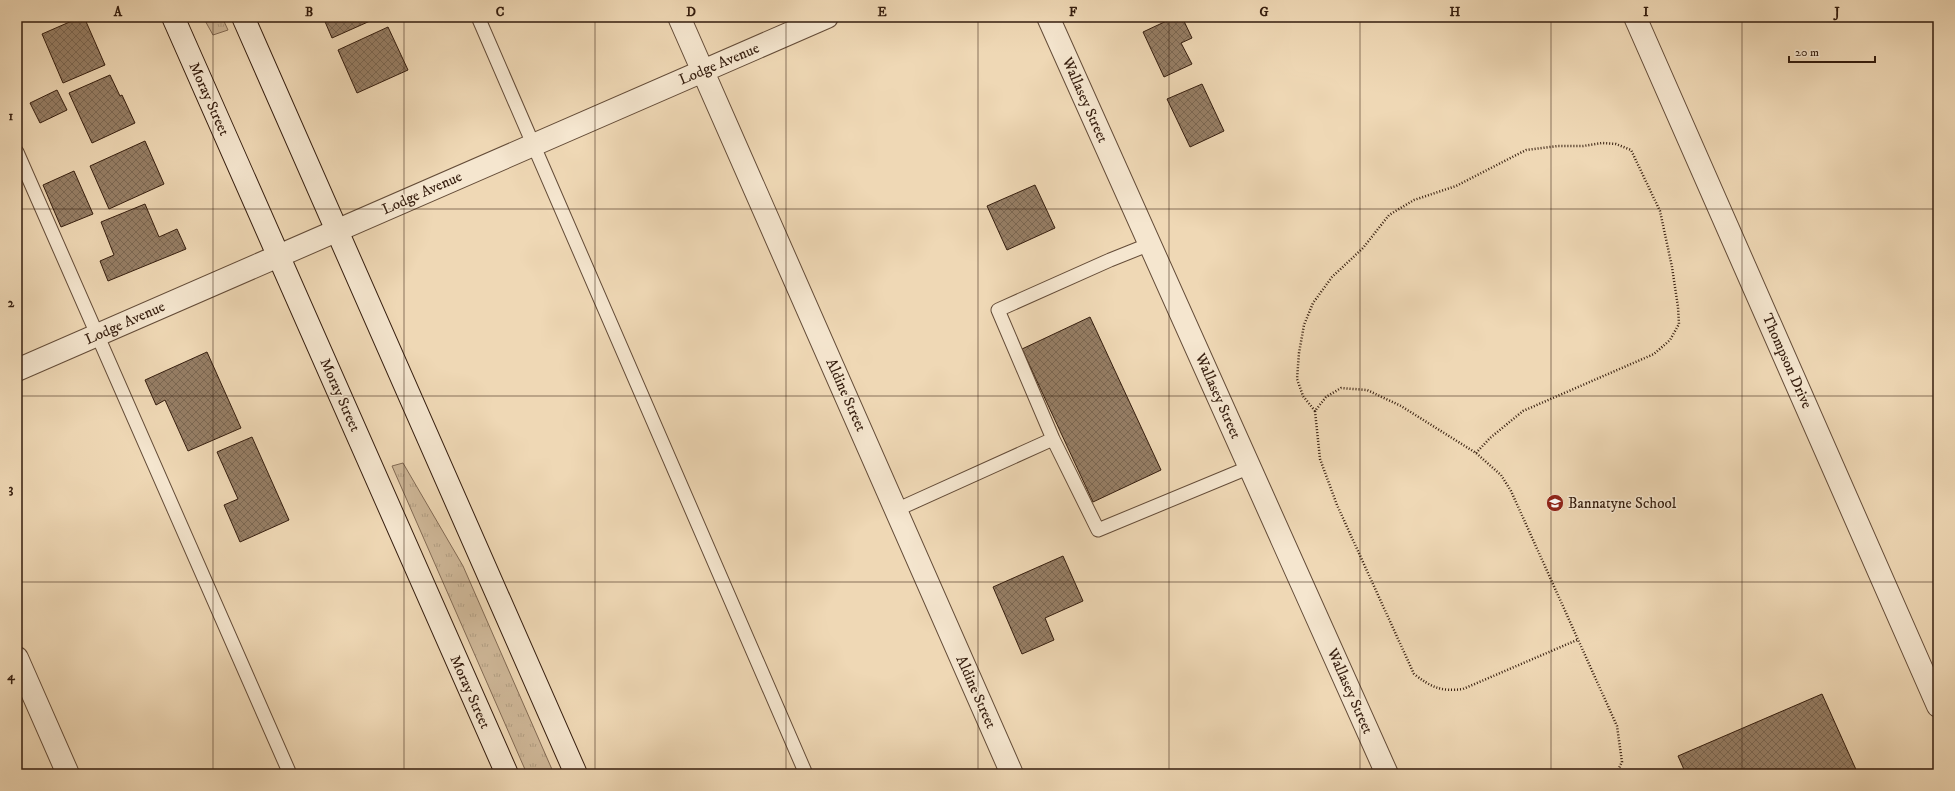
<svg xmlns="http://www.w3.org/2000/svg" width="1955" height="791" font-family="'IM FELL DW Pica',serif">
  <style>
    .grass { fill: url(#grass-tufts); stroke: #826a54 }
    .building { fill: url(#building-cross-hatch); stroke: #351d0e }
    .lines { fill: none; stroke-linecap: round; stroke-linejoin: round }
    .service-casing { stroke: #644c38; stroke-width: 15 }
    .minor-casing { stroke: #644c38; stroke-width: 24 }
    .secondary-casing { stroke: #351d0e; stroke-width: 24 }
    .path { stroke: #351d0e; stroke-width: 2.5; stroke-dasharray: 1 2; stroke-linecap: butt }
    .service { stroke: #f5e6cf; stroke-width: 13 }
    .minor { stroke: #f5e6cf; stroke-width: 22 }
    .secondary { stroke: #f5e6cf; stroke-width: 22 }
    .grid { fill: none; stroke: #351d0e; stroke-width: 1; stroke-opacity: 0.55 }
    .labels { text-anchor: middle; dominant-baseline: central; stroke-width: 3; stroke-linejoin: round; paint-order: stroke }
    .street-label { font-size: 15px; fill: #351d0e; stroke: #f5e6cf }
    .poi-label { font-size: 15px; fill: #351d0e; stroke: #f5e6cf; text-anchor: start }
    .neatline { fill: none; stroke: #351d0e; stroke-width: 1.5 }
    .grid-label { font-size: 13px; text-anchor: middle; font-weight: bold; fill: #351d0e }
  </style>
  <defs>
    <pattern id="grass-tufts" width="24" height="20" patternUnits="userSpaceOnUse"><rect width="24" height="20" fill="#cfb899"/><path d="M3 7l-1-3M5 7V3M7 7l1-3M15 17l-1-3M17 17v-4M19 17l1-3" fill="none" stroke="#b29e83"/></pattern>
    <pattern id="building-cross-hatch" width="8" height="8" patternUnits="userSpaceOnUse"><rect width="8" height="8" fill="#967e65"/><path d="M0 0l8 8M0 8l8-8" fill="none" stroke="#7b6752"/></pattern>
  </defs>
  <rect width="100%" height="100%" fill="#efd8b5"/>
  <filter id="stains"><feTurbulence type="fractalNoise" baseFrequency=".005" numOctaves="4"/><feColorMatrix values="0 0 0 0 .2 0 0 0 0 .09 0 0 0 0 .02 0 0 0 .5 -.17"/></filter>
  <radialGradient id="worn" r=".72"><stop offset=".6" stop-color="#630" stop-opacity="0"/><stop offset="1" stop-color="#630" stop-opacity=".3"/></radialGradient>
  <path class="grass" d="M203 17H222L228 30 213 35Z
    M403 463 463 566 554 774H527L392 466Z"/>
  <path class="building" d="M81 17H84L105 65 63 83 42 34Z
    M323 17H379L332 38Z
    M1175 17H1182L1192 38 1181 43 1192 64 1164 77 1143 32Z
    M388 27 408 70 357 93 338 50Z
    M110 75 120 96 122 95 135 123 92 143 69 93Z
    M1202 84 1224 131 1190 147 1167 99Z
    M57 90 67 110 40 123 30 103Z
    M145 141 164 184 109 209 90 166Z
    M74 171 93 214 61 227 43 185Z
    M1035 185 1055 228 1007 250 987 206Z
    M145 204 159 237 177 229 186 249 108 281 100 261 114 255 101 222Z
    M1090 317 1161 470 1093 502 1022 349Z
    M207 352 241 428 188 451 165 400 156 405 145 380Z
    M252 437 289 520 240 542 224 505 238 499 217 452Z
    M1063 556 1083 601 1045 618 1054 640 1022 654 993 587Z
    M1822 694 1858 774H1686L1678 756Z"/>
  <g class="lines">
    <defs>
      <path id="service" d="M478 17 806 774
        M17 152 290 774
        M1053 439 1098 530 1250 467
        M896 510 1053 439 998 310 1110 260 1150 244"/>
      <path id="minor" d="M679 17 1012 774
        M1048 17 1387 774
        M1635 17 1938 706
        M17 370 827 17
        M17 658 68 774"/>
      <path id="secondary" d="M173 17 507 774
        M243 17 576 774"/>
    </defs>
    <use href="#service" class="service-casing"/>
    <use href="#minor" class="minor-casing"/>
    <use href="#secondary" class="secondary-casing"/>
    <path class="path" d="M1315 411 1303 396 1297 379 1299 353 1304 325 1313 303 1332 277 1363 248 1389 215 1414 200 1456 186 1526 150 1558 146H1583L1602 143 1616 144 1631 150 1660 211 1672 267 1678 307 1679 324 1670 340 1654 354 1523 411 1490 438 1476 453
      M1577 640 1463 689C1441 692 1431 687 1414 674L1337 505 1320 459 1315 411 1326 397 1341 388 1367 390 1401 406 1476 453 1501 475 1511 491 1617 726 1622 762 1616 774"/>
    <use href="#service" class="service"/>
    <use href="#minor" class="minor"/>
    <use href="#secondary" class="secondary"/>
  </g>
  <path class="grid" d="M213 17V774M404 17V774M595 17V774M786 17V774M978 17V774M1169 17V774M1360 17V774M1551 17V774M1742 17V774M17 209H1938M17 396H1938M17 582H1938"/>
  <defs>
    <symbol id="school-disc" viewBox="-11 -11 22 22"><circle r="9.5" fill="#8f2418" stroke="#f5e6cf"/><path d="M0-5L7-2L0 1L-7-2ZM-4 1L0 2.5L4 1V4Q0 6-4 4Z" fill="#fff"/></symbol>
  </defs>
  <g fill-rule="evenodd">
    <use href="#school-disc" x="1545" y="493" width="20" height="20"/>
  </g>
  <g class="labels">
    <g class="street-label">
      <text transform="translate(719 64) rotate(-23)">Lodge Avenue</text>
      <text transform="translate(209 99) rotate(66)">Moray Street</text>
      <text transform="translate(1085 100) rotate(66)">Wallasey Street</text>
      <text transform="translate(422 193) rotate(-24)">Lodge Avenue</text>
      <text transform="translate(125 323) rotate(-24)">Lodge Avenue</text>
      <text transform="translate(1787 361) rotate(66)">Thompson Drive</text>
      <text transform="translate(340 395) rotate(66)">Moray Street</text>
      <text transform="translate(846 395) rotate(66)">Aldine Street</text>
      <text transform="translate(1218 396) rotate(66)">Wallasey Street</text>
      <text transform="translate(1350 691) rotate(66)">Wallasey Street</text>
      <text transform="translate(470 692) rotate(66)">Moray Street</text>
      <text transform="translate(976 692) rotate(66)">Aldine Street</text>
    </g>
    <g class="poi-label">
      <text x="1568" y="503">Bannatyne School</text>
    </g>
  </g>
  <rect width="1955" height="791" fill="none" stroke="#efd8b5" stroke-width="44"/>
  <path d="M1789 56v6h86v-6" fill="none" stroke="#351d0e" stroke-width="2"/>
  <text x="1795" y="56" font-size="12" fill="#351d0e" stroke="#f5e6cf" stroke-width="3" paint-order="stroke">20 m</text>
  <rect x="22" y="22" width="1911" height="747" class="neatline"/>
  <g class="grid-label">
    <text x="118" y="16">A</text>
    <text x="309" y="16">B</text>
    <text x="500" y="16">C</text>
    <text x="691" y="16">D</text>
    <text x="882" y="16">E</text>
    <text x="1073" y="16">F</text>
    <text x="1264" y="16">G</text>
    <text x="1455" y="16">H</text>
    <text x="1646" y="16">I</text>
    <text x="1837" y="16">J</text>
    <text x="11" y="120">1</text>
    <text x="11" y="307">2</text>
    <text x="11" y="493">3</text>
    <text x="11" y="680">4</text>
  </g>
  <rect width="100%" height="100%" filter="url(#stains)"/>
  <rect width="100%" height="100%" fill="url(#worn)"/>
</svg>
